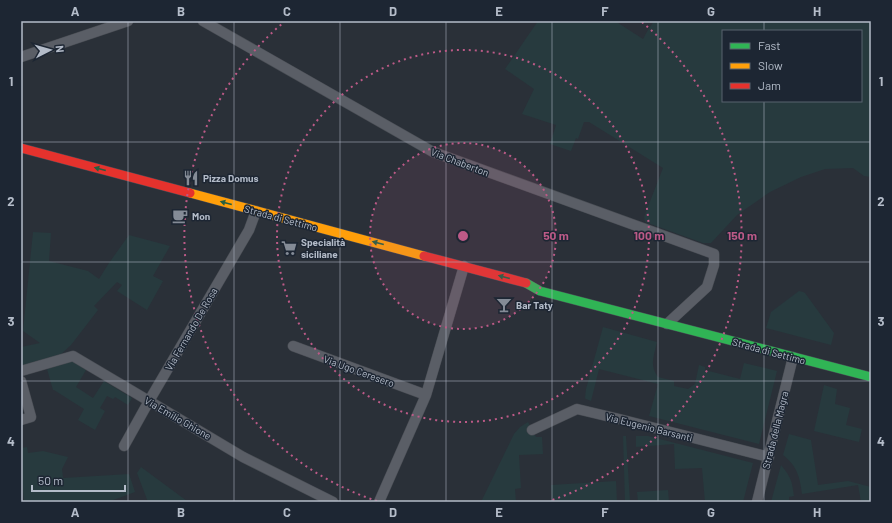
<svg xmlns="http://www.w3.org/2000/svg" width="892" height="523" font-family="Barlow,sans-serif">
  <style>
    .green { fill: #273a3e; fill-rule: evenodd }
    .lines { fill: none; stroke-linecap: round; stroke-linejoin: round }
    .street-casing { stroke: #484c53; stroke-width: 11 }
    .fast-casing { stroke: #484c55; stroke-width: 10 }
    .slow-casing { stroke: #484c55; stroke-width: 10 }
    .jam-casing { stroke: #484c55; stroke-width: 10 }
    .street { stroke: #5a5e66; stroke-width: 10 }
    .fast { stroke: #30b455; stroke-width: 9 }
    .slow { stroke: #ff9f0a; stroke-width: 9 }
    .jam { stroke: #e5322d; stroke-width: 9 }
    .oneway { fill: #255f41 }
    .grid { fill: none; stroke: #b4bcc9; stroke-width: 1; stroke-opacity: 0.55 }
    .ring { fill: none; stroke: #bc5a87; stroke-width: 2; stroke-dasharray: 2 4 }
    .labels { text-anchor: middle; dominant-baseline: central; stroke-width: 3; stroke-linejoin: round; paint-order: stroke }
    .street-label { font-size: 10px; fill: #b4bcc9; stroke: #1d2633 }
    .poi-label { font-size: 10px; font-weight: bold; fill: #b4bcc9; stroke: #1d2633; text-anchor: start }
    .centre { fill: #bc5a87; stroke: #1d2633; stroke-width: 2 }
    .ring-label { font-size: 12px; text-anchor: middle; font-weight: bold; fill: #bc5a87; stroke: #1d2633; stroke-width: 3; stroke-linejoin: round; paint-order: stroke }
    .neatline { fill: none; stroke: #b4bcc9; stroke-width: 1.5 }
    .grid-label { font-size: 13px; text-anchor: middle; font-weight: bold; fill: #b4bcc9 }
  </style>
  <rect width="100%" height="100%" fill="#2a3038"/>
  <path class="green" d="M538 21H615L643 39 648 30 654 21H871V177L864 176 853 168 825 169 801 177 770 192 737 215 711 243H703L645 222 644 217 663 168 589 122H584L578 139 576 138 571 151 550 144 556 125 522 114 534 89 505 69ZM723 31H861V101H723Z
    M33 232 51 233 49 261 88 271 99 279 109 263 129 235 170 246 153 276 163 281 147 310 117 291 122 285 117 282 94 306 98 310 71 345 59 356 21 367V347L40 343 23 331Z
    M799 291 803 292 805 293 834 333 831 345 766 328 771 312Z
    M603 327 657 342C654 356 649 365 658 377L674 381V386L688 389 695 384 699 365 705 367V370L740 379 744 363 777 371 759 444 649 416 658 384 599 369 591 401 586 399 585 398 586 389Z
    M72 361 86 370 76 387 93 398 104 381 132 398 128 405 115 397 113 399 107 396 100 408 105 411 95 430 78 420 84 409 54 390H53L47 369Z
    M824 385 837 389 835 404 850 408 846 425 862 429 859 442 814 431Z
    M528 422 536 437H542L543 454 519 455 521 488 515 489 516 502H481L514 434 520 427Z
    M789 434 811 440 818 485 848 481 871 487V502H861L858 485 802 494C800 477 797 466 783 455Z
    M623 436H626L630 502H625Z
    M636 436H648L753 463 743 502H705L702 468 675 469 674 444 636 447Z
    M27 447 28 453 43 451 68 457 62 469 63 478 129 474 135 492 108 502H24L22 479H21V448Z
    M781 465C791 477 792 481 794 496L789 497V502H771Z
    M141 467 187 501 184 502H148L137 473Z
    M616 481 617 502H552L551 485Z
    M668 490 669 502H638L637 492Z"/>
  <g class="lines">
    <defs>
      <path id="street" d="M203 21 433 152 714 254V265L707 287 667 324
        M21 57 128 21
        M293 346 426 395
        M21 371 73 356 149 401 243 457 333 502
        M21 381 31 417 21 420
        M532 430 577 409 619 419 769 457
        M124 446 149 401 249 230 256 211
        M379 502 426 395 464 266
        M757 502 793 357"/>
      <path id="fast" d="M526 283 540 291 871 377"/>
      <path id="slow" d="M190 193 424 256"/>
      <path id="jam" d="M21 148 190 193
        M424 256 526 283"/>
    </defs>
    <use href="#street" class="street-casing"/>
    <use href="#fast" class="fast-casing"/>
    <use href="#slow" class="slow-casing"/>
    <use href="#jam" class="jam-casing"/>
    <use href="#street" class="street"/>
    <use href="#fast" class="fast"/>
    <use href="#slow" class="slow"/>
    <use href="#jam" class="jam"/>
  </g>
  <defs><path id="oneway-solid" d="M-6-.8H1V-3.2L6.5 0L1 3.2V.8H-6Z"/></defs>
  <g class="oneway">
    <use href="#oneway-solid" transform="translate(100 169) rotate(-165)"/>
    <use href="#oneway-solid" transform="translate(226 203) rotate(-165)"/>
    <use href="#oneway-solid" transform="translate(378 243) rotate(-165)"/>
    <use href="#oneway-solid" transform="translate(504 277) rotate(-165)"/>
  </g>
  <path class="grid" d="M128 21V502M234 21V502M340 21V502M446 21V502M552 21V502M658 21V502M764 21V31M764 101V502M21 142H871M21 262H871M21 381H871"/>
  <circle cx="463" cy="236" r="93" fill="#bc5a87" fill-opacity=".12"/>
  <g class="ring">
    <circle cx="463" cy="236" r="93"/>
    <circle cx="463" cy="236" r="186"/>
    <path d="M377 501A279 279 0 0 1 284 22M642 22A279 279 0 0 1 549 501"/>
  </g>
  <defs>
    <symbol id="restaurant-bare" viewBox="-9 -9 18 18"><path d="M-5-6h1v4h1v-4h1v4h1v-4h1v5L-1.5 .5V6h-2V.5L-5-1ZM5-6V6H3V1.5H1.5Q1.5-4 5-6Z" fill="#848b96" stroke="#1d2633" stroke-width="2.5" paint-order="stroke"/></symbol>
    <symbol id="cafe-bare" viewBox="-9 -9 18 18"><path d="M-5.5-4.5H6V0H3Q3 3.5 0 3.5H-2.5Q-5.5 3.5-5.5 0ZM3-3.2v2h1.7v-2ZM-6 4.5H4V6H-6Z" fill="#848b96" stroke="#1d2633" stroke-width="2.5" paint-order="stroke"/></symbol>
    <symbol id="supermarket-bare" viewBox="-9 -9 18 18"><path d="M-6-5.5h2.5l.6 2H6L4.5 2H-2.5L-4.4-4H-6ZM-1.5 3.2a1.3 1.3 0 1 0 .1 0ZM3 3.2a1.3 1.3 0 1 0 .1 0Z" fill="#848b96" stroke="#1d2633" stroke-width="2.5" paint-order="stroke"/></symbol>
    <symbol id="bar-bare" viewBox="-9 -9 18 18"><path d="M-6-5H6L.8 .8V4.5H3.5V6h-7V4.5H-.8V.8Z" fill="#848b96" stroke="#1d2633" stroke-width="2.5" paint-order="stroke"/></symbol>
  </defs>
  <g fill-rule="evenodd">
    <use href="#restaurant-bare" x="180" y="167" width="22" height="22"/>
    <use href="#cafe-bare" x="169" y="205" width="22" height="22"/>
    <use href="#supermarket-bare" x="278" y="237" width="22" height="22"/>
    <use href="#bar-bare" x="493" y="294" width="22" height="22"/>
  </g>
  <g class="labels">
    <g class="street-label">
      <text transform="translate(460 162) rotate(21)">Via Chaberton</text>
      <text transform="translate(281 218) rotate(15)">Strada di Settimo</text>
      <text transform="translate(191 329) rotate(-60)">Via Fernando De Rosa</text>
      <text transform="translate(769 351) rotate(15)">Strada di Settimo</text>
      <text transform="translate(359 371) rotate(20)">Via Ugo Ceresero</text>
      <text transform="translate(178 418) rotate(30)">Via Emilio Ghione</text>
      <text transform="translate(649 427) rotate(14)">Via Eugenio Barsanti</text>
      <text transform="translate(775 430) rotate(-76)">Strada della Magra</text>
    </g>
    <g class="poi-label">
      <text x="203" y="178">Pizza Domus</text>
      <text x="192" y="216">Mon</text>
      <text x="301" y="242">Specialità<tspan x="301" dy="12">siciliane</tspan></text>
      <text x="516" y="305">Bar Taty</text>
    </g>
  </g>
  <circle cx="463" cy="236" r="6" class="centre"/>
  <g class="ring-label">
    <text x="556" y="240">50 m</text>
    <text x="649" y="240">100 m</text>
    <text x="742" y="240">150 m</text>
  </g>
  <rect width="892" height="523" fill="none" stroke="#1d2633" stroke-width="44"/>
  <rect x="722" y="30" width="140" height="72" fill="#1d2633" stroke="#59626f"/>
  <rect x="730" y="43" width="20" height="6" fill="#30b455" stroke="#59626f"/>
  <text x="758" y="50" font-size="12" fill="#b4bcc9">Fast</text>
  <rect x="730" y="63" width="20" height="6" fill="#ff9f0a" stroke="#59626f"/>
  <text x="758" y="70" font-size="12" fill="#b4bcc9">Slow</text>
  <rect x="730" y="83" width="20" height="6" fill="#e5322d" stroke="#59626f"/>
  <text x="758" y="90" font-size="12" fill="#b4bcc9">Jam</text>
  <g transform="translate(50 50) rotate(84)" stroke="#1d2633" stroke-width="3" paint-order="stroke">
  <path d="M0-3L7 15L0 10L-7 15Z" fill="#b4bcc9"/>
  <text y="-6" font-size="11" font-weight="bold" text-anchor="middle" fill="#b4bcc9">N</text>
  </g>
  <path d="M32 485v6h93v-6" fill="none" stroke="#b4bcc9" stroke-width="2"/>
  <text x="38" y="485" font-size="12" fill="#b4bcc9" stroke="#1d2633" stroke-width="3" paint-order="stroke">50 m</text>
  <rect x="22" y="22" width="848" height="479" class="neatline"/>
  <g class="grid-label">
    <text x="75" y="16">A</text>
    <text x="181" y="16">B</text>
    <text x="287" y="16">C</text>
    <text x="393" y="16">D</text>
    <text x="499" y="16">E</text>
    <text x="605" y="16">F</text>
    <text x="711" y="16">G</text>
    <text x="817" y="16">H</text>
    <text x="11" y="86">1</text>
    <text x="881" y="86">1</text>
    <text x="11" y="206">2</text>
    <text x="881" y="206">2</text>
    <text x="11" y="326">3</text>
    <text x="881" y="326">3</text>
    <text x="11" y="446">4</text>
    <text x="881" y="446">4</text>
    <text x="75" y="517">A</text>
    <text x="181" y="517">B</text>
    <text x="287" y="517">C</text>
    <text x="393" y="517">D</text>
    <text x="499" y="517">E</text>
    <text x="605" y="517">F</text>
    <text x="711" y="517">G</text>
    <text x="817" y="517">H</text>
  </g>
</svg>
